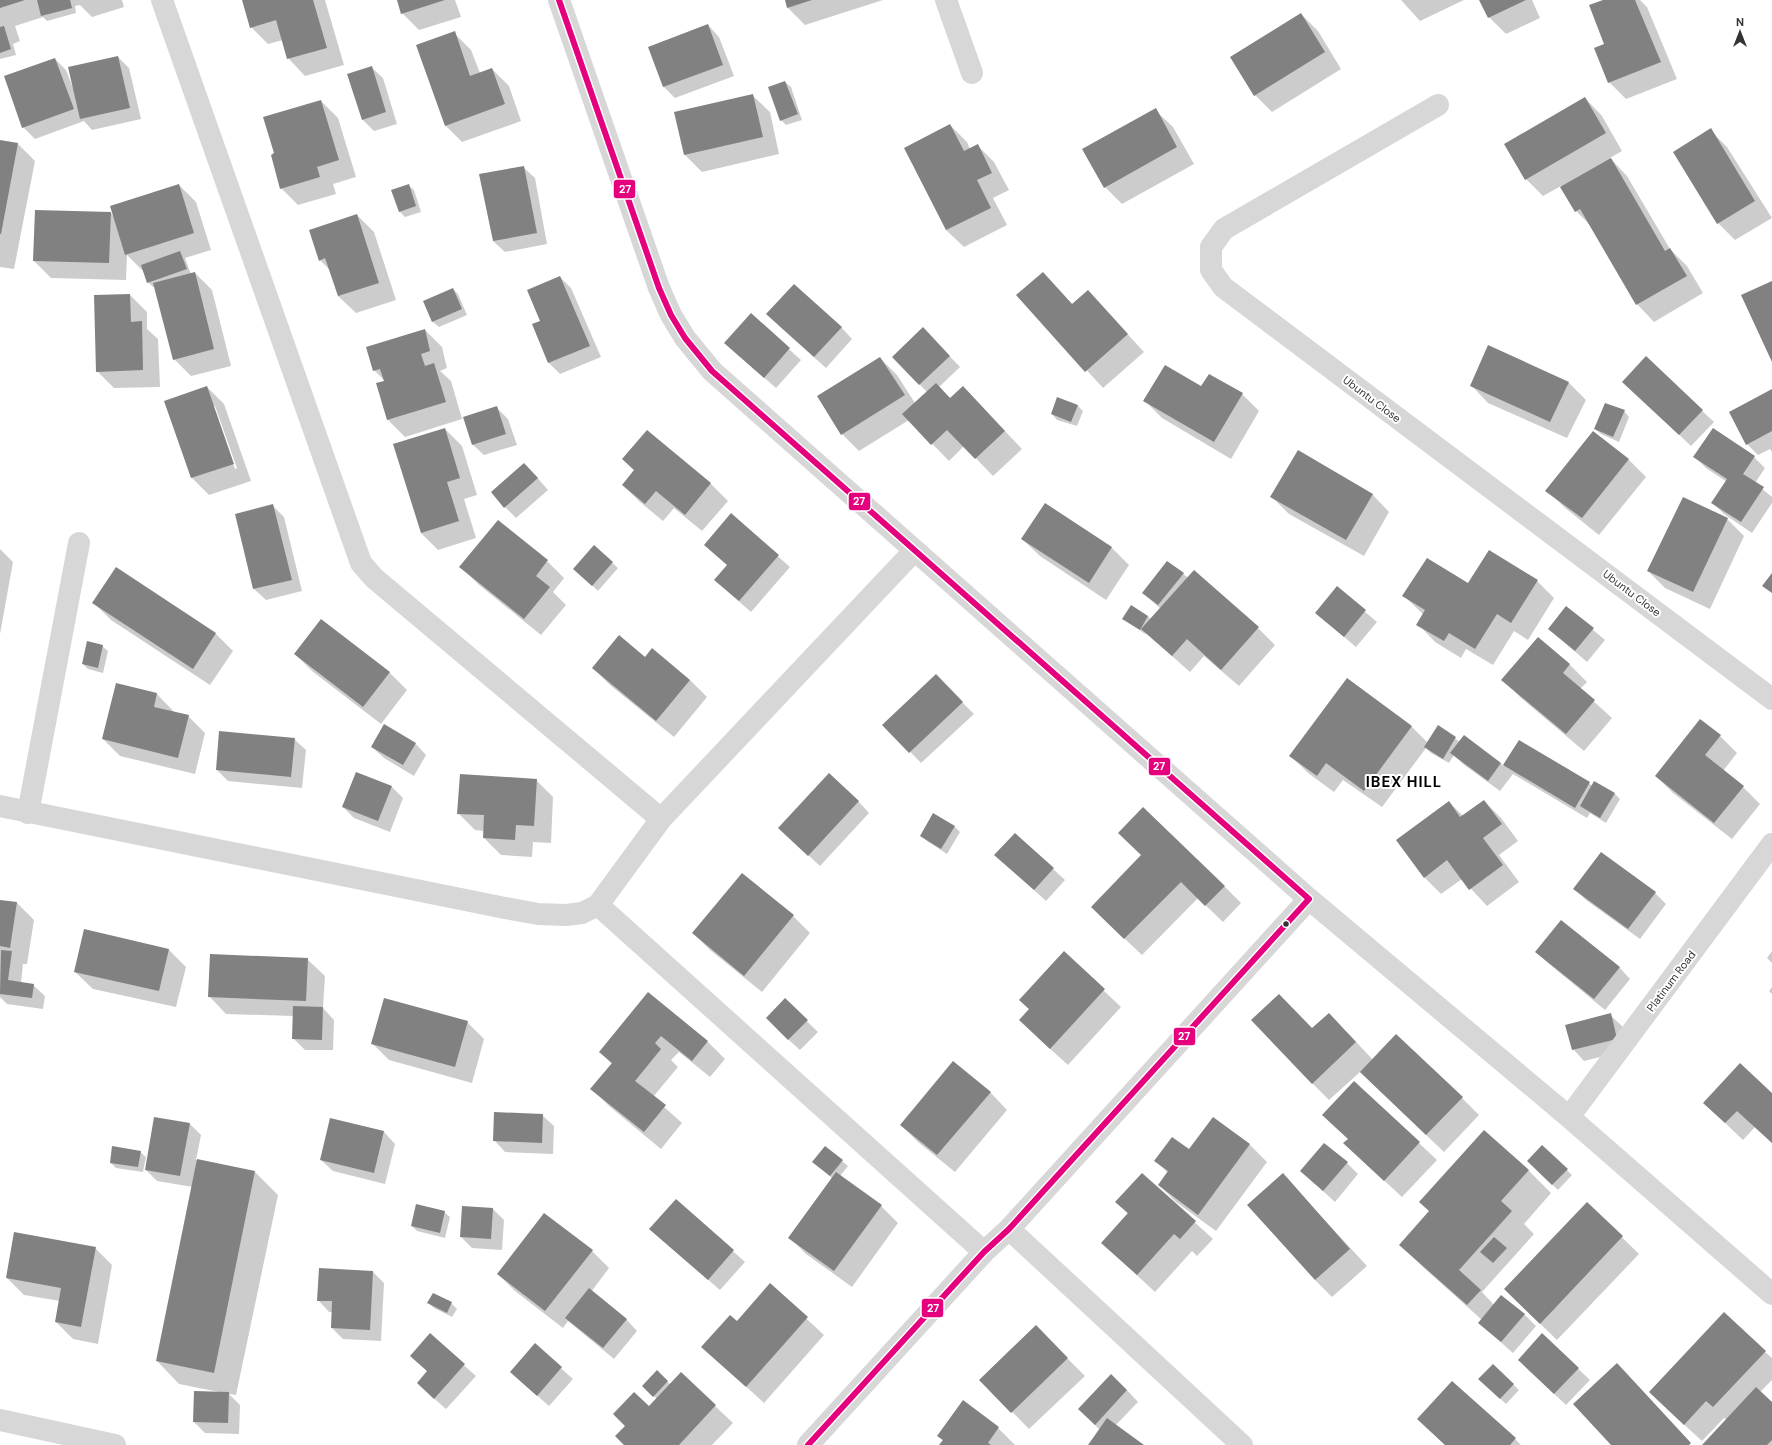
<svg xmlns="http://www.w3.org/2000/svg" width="1772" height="1445" font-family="'DM Sans',sans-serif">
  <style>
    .shadow { fill: #0003; fill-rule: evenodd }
    .building { fill: #818181 }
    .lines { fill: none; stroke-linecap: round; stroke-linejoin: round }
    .minor { stroke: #d7d7d7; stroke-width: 22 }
    .bus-1-casing { stroke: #fff; stroke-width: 9 }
    .bus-1 { stroke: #e5007d; stroke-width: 6 }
    .bus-dot { fill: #333; stroke: #fff; stroke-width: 1.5 }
    .labels { text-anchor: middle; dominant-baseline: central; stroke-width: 4; stroke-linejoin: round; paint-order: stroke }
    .street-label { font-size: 11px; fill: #333; stroke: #fff }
    .district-label { font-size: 15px; font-weight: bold; letter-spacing: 1px; fill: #000; stroke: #fff }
    .line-badge { stroke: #fff; stroke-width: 1.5 }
    .badge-label { font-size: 11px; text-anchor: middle; font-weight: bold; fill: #fff }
  </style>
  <rect width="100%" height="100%" fill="#fff"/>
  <path class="shadow" d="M0 0H122L124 7 92 17 80 5 75 6 76 13 47 21 43 17 15 26 20 41 13 44 16 55 0 59Z
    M243 0H325L344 65 305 76 288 58 283 40 268 44 251 27Z
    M398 0H455L461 17 419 30 402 13Z
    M786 0H883L805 25 788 8Z
    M1401 0H1464L1420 21Z
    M1480 0H1532L1540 18 1506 34 1489 17Z
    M1605 0H1640L1647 7 1677 79 1626 99 1609 82 1606 44Z
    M1301 14 1318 31 1341 69 1272 112 1255 95Z
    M708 25 719 37 734 76 675 98 664 87 649 47Z
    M454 33 471 50 480 73 492 69 509 86 521 121 462 142 445 125Z
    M118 57 129 68 141 119 92 130 84 121 35 139 23 127 55 59 66 70 73 88Z
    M371 67 383 78 397 124 374 131 363 120Z
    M785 82 791 87 802 120 786 125 781 120Z
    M752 95 770 112 779 154 702 172 685 155 675 113Z
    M1585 98 1602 116 1622 151 1610 158 1627 176 1670 249 1687 266 1703 293 1654 322 1637 304 1593 228 1576 211 1561 186 1543 196 1526 179Z
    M321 101 338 118 356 177 333 184 336 194 298 205 281 188Z
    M1155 110 1173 127 1194 164 1122 204 1105 187Z
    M950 125 967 142 970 149 977 145 994 162 1009 190 993 198 1007 225 964 247 946 230 905 148Z
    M1710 130 1727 147 1772 218 1735 240 1718 223Z
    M0 141 18 144 35 161 14 269 0 267Z
    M523 167 535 178 547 244 505 252 493 241Z
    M179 185 196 202 211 250 185 258 191 274 195 273 212 290 231 366 191 376 174 359 155 287H153L148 282 143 271 127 255 126 280 51 278 34 261 111 213 114 217Z
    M408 185 414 190 421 212 405 217 400 212 392 191Z
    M357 215 374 232 396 300 356 313 338 296 330 270 320 260Z
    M1043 273 1073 305 1088 291 1144 352 1103 388 1018 295Z
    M560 277 571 288 601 357 560 374 549 363 541 321Z
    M453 289 458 294 467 315 439 327 433 322 424 301Z
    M130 295 147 312V329L158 339 160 387 114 388 97 371Z
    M751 315 801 360 776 388 737 354Z
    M778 325 841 327 852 339 826 368Z
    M425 330 442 347 447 368 440 371 451 381 462 419 405 437 388 420 377 384 385 381 374 370Z
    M934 340 960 367 939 387 951 399 980 405 1022 449 993 476 964 446 949 461 909 420 859 451 842 434 880 358 897 375 915 403 927 392 893 357Z
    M1646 358 1714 422 1691 446 1635 393Z
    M1209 375 1242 394 1259 411 1231 459 1162 418 1145 401 1202 387Z
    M1568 382 1586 400 1567 438 1488 403 1471 385Z
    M207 387 224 404 251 481 209 495 192 478 166 401ZM213 406H215L237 468 235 469Z
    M1772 390V452L1770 449 1758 455 1747 444Z
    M1077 405 1083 411 1077 426 1057 420 1052 414Z
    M497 408 508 419 517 445 484 455 472 444Z
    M1624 411 1629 417 1619 442 1601 434 1595 429Z
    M445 429 462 446 477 495 464 499 476 538 438 550 421 533Z
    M647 431 711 484 728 501 702 531 674 508 663 521 640 502 623 485 635 471 623 459Z
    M1593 432 1629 460 1646 477 1599 535 1564 507 1547 490Z
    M1695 457H1754L1765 468 1755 483 1772 497V503L1752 533 1724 514 1713 503 1727 482 1706 468Z
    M535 475 548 490 516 518 505 507Z
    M1372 494 1389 512 1364 556 1289 514 1272 497Z
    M1045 504 1112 548 1129 565 1106 600 1040 556 1022 539Z
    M273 506 284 517 302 591 266 600 254 589Z
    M731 515 790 567 751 612 727 591Z
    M1727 519 1744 536 1710 609 1665 588 1648 571Z
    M498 522 547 561 564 578 553 592 566 605 541 635 478 584 461 567Z
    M594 546 618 568 598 591 580 574Z
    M0 549 13 562 0 634Z
    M116 569 216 634 233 651 210 685 111 620 94 603Z
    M1183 574 1258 628 1275 645 1239 686 1204 656 1190 672 1146 633 1145 634 1124 619 1148 616 1151 620 1161 609 1143 593Z
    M1537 581 1554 598 1528 640 1514 631 1493 665 1466 649 1461 658 1435 642 1418 624 1424 615 1404 596 1469 585Z
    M1337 588 1377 622 1356 647 1316 613Z
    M1567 608 1605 640 1587 662 1549 629Z
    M321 621 390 673 407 690 381 724 312 671 295 654Z
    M1538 638 1570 665 1587 682 1580 689 1612 718 1584 751 1520 697 1503 680Z
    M102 646 108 651 103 673 88 669 83 664Z
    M593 668 690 680 707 697 674 737 610 685Z
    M936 676 974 714 921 763 884 725Z
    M1347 680 1412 727 1428 743 1438 727 1460 742 1464 736 1504 766 1519 741 1593 786 1595 782 1615 794 1620 799 1606 823 1590 813 1587 818 1513 774 1500 791 1463 764 1454 755 1449 763 1431 753 1426 748 1382 807 1343 780 1334 792 1308 773 1291 756Z
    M117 684 157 694 174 712 188 716 205 733 195 774 120 756 103 739Z
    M1720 736 1737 753 1723 771 1743 787 1760 804 1732 839 1673 793 1656 776Z
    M294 739 306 750 302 788 228 781 217 770Z
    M415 743 426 755 414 776 384 758 372 747Z
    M536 780 553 797 551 843 533 842 532 857 501 855 484 838V831L475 830 458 813Z
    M392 787 403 798 390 832 354 818 343 807Z
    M858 801 869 813 820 866 779 828Z
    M1484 801 1501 818 1518 841 1499 855 1519 882 1487 906 1462 879 1441 894 1424 877 1449 802 1463 816Z
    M934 815 955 827 960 832 947 854 927 841 921 836Z
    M1015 834 1065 880 1046 901 996 855Z
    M1142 855 1224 886 1241 903 1223 922 1198 898 1142 955 1109 924Z
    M1575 889 1655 893 1666 904 1640 939 1586 900Z
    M0 901 17 903 34 920 27 964H23L21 983 33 985 45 996 43 1009 7 1004 0 997Z
    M793 916 810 933 762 992 710 950 693 933Z
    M169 950 186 967 176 1007 93 989 75 972Z
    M1772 951V963L1767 958Z
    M1536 952 1619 967 1630 979 1605 1010 1548 963Z
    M1064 953 1121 1007 1068 1065 1037 1037 1030 1010 1020 1000Z
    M307 959 325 976 323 1008 334 1020 333 1050H305L293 1038 294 1016 226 1014 209 996Z
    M1772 987V994L1769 991Z
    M648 993 708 1042 725 1059 710 1077 679 1052 671 1060 678 1067 653 1097 682 1123 661 1149 609 1106 592 1089 612 1064 600 1052Z
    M785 1000 818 1032 800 1050 778 1030Z
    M1610 1015 1622 1026 1627 1050 1584 1061 1573 1049Z
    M467 1022 484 1039 472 1083 389 1060 372 1043Z
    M1312 1029 1346 1031 1373 1060 1462 1098 1479 1115 1444 1152 1360 1072 1329 1100 1312 1083Z
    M1354 1082 1437 1160 1402 1197 1362 1160 1348 1139Z
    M990 1092 1007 1110 955 1172 918 1142 901 1125Z
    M1772 1095V1143L1755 1127 1743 1140 1704 1103Z
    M542 1115 554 1126 553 1154 505 1152 494 1140Z
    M1213 1118 1250 1145 1267 1162 1216 1231 1176 1202 1159 1185 1168 1173 1156 1161 1189 1150Z
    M331 1120 384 1132 395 1144 385 1184 333 1171 321 1160Z
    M190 1124 201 1135 196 1160 255 1172 278 1195 236 1395 229 1394 240 1405 239 1434 205 1433 194 1422 219 1392 179 1384 157 1361 193 1187 157 1181 146 1170Z
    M1484 1131 1529 1171 1551 1193 1524 1224 1534 1234 1482 1292 1494 1305 1524 1314 1536 1326 1513 1353 1479 1323 1482 1320 1423 1267 1401 1245 1430 1212Z
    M1542 1146 1572 1175 1558 1190 1528 1161Z
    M825 1147 848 1166 840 1176 881 1206 898 1223 852 1287 806 1254 789 1237 832 1178 813 1162Z
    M140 1152 146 1157 143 1172 116 1168 111 1163Z
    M1347 1163 1358 1174 1335 1202 1301 1171Z
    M1142 1174 1213 1239 1197 1256 1192 1251 1155 1292 1102 1243 1128 1214 1116 1202Z
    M1283 1175 1367 1266 1332 1297 1315 1280Z
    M676 1200 745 1262 720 1290 662 1240Z
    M1587 1203 1639 1254 1557 1340 1522 1306Z
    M493 1209 504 1220 502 1250 472 1248 461 1237Z
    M444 1212 450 1217 445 1238 417 1231 412 1226Z
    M545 1214 592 1251 609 1268 591 1292 626 1319 637 1331 614 1359 568 1321 563 1328 515 1291 498 1274Z
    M95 1248 112 1265 98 1344 73 1339 56 1322 60 1301 24 1295 7 1278Z
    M373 1272 384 1283 381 1341 343 1339 332 1328V1312H329L318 1300Z
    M770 1285 824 1335 764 1403 703 1347 737 1323Z
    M429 1303H451L457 1309 452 1317 434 1308Z
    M430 1335 476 1376 446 1409 429 1394 428 1372 411 1356Z
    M1542 1335 1590 1380 1566 1405 1530 1371Z
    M1053 1344 1085 1376 1029 1429 981 1380Z
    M535 1345 573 1379 549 1406 523 1383Z
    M1765 1352 1772 1358V1380L1760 1392 1772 1404V1445H1703L1727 1420 1724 1418 1702 1441 1667 1409Z
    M1493 1365 1519 1390 1506 1404 1485 1384Z
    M657 1372 671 1385 681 1374 733 1423 712 1445H625L649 1407 657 1399 643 1386Z
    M1127 1390 1138 1402 1115 1426 1142 1445H1089L1100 1430 1091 1421Z
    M1418 1419 1515 1439 1521 1445H1445Z
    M998 1428 1015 1445H940L943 1441 938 1435Z"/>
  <path class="building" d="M0 0H25L0 8Z
    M37 0H70L72 8 41 16Z
    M242 0H313L327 48 287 59 276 20 250 28Z
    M397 0H445L401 14Z
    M785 0H812L787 8Z
    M1479 0H1526L1488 18Z
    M1603 0H1635L1661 62 1608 83 1594 48 1604 44 1589 5Z
    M1301 13 1325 52 1254 96 1230 57Z
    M708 24 723 65 663 87 648 47Z
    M4 26 11 49 0 53V27Z
    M455 31 470 76 492 68 505 104 445 126 416 45Z
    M118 56 130 108 80 119 68 67Z
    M55 58 74 109 22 128 4 76Z
    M372 66 386 112 362 120 347 74Z
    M785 81 798 114 780 121 768 87Z
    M753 94 763 137 684 155 674 112Z
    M1585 97 1606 133 1525 180 1504 144Z
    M321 100 339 160 317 167 320 177 280 189 271 155 274 153 263 117Z
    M1156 108 1177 147 1104 188 1082 149Z
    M950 124 964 151 978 144 992 173 977 180 991 208 946 230 904 148Z
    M1711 128 1755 201 1717 224 1673 152Z
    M0 140 18 143 1 234H0Z
    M1611 158 1665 251 1670 248 1687 276 1636 305 1580 209 1575 212 1560 187Z
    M524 166 537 233 493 241 479 174Z
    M179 184 194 233 125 255 110 206Z
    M409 184 416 206 399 212 391 190Z
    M35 210 111 212 109 263 33 261Z
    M357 214 379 283 338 296 325 258 319 261 309 230Z
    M180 251 187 269 147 283 141 265Z
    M195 272 214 349 173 360 153 283Z
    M1043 272 1072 304 1088 290 1128 334 1085 372 1016 295Z
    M560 276 590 346 548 363 532 324 540 321 527 290Z
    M1772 281V362L1741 295Z
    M794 284 842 327 814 357 766 314Z
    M453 288 462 309 432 322 423 301Z
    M130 294 131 322 142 321 143 370 96 372 94 295Z
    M751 313 790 348 764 378 724 343Z
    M923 327 950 356 919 385 892 357Z
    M425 329 430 351 421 354 425 366 434 363 446 402 387 420 376 383 384 381 380 369 373 371 366 347Z
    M1488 345 1569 382 1550 422 1470 386Z
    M1646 356 1703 410 1679 435 1622 382Z
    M880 357 905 395 841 435 817 396Z
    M1165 365 1201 386 1209 374 1243 393 1214 442 1143 401Z
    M936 383 950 398 963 386 1005 431 975 459 947 430 931 445 902 414Z
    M207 386 234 464 191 478 164 401Z
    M1772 389V431L1746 445 1729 412Z
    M1057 397 1078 405 1071 422 1051 414Z
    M1605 403 1625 410 1613 437 1594 429Z
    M497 406 506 434 472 445 463 417Z
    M445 428 460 478 447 482 459 521 421 533 393 444Z
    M1713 428 1755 456 1743 474 1764 487 1741 522 1711 503 1727 479 1693 457Z
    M647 430 711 483 685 515 656 491 645 504 622 485 634 470 622 459Z
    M1593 431 1629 459 1582 518 1545 491Z
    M1298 450 1373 494 1346 540 1270 497Z
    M524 463 538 478 504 508 491 492Z
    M1683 497 1728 518 1693 592 1647 571Z
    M1045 503 1112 547 1089 583 1021 539Z
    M273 504 292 580 253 589 235 514Z
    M731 513 779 555 739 601 714 580 727 565 704 545Z
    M498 520 548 560 536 576 550 587 524 619 459 567Z
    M594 545 613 562 592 586 573 569Z
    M1489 550 1538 580 1511 623 1497 614 1475 649 1449 633 1444 641 1416 625 1425 610 1402 596 1427 558 1468 583Z
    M1167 561 1184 573 1158 605 1142 593Z
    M116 567 216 633 193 669 92 603Z
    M1194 570 1259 627 1221 670 1187 639 1172 656 1141 629Z
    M1772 573V593L1762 586Z
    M1337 586 1366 610 1344 637 1315 613Z
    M1131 605 1148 616 1140 630 1122 619Z
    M1566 606 1594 628 1575 651 1548 629Z
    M321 619 390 672 363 707 294 654Z
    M619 635 645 657 652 648 690 680 656 721 592 668Z
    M1538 637 1570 664 1563 673 1595 700 1566 734 1501 680Z
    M87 641 103 645 98 668 82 664Z
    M936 674 963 702 909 753 882 725Z
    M1347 678 1412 726 1364 791 1326 763 1317 776 1289 756Z
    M116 683 157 693 154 707 189 715 178 758 102 739Z
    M1700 719 1721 735 1705 755 1744 786 1714 823 1655 776Z
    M384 724 416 743 403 765 371 747Z
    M1438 725 1456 737 1443 759 1424 747Z
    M219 731 295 738 291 777 216 770Z
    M1464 735 1501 763 1488 781 1450 753Z
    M1519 740 1590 782 1575 808 1503 765Z
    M356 772 392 786 378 821 342 807Z
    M829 773 859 801 808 856 778 828Z
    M460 774 537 779 534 826 516 825 515 840 483 838 484 815 457 814Z
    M1594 781 1615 793 1600 818 1580 806Z
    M1484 800 1502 824 1483 838 1503 865 1469 890 1447 860 1424 878 1396 840 1449 801 1460 817Z
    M1143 807 1225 886 1205 906 1181 882 1124 939 1091 907 1141 855 1118 833Z
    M933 813 955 826 941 849 920 836Z
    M1015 833 1054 868 1034 890 994 855Z
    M1601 852 1656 892 1628 929 1573 889Z
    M742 873 794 915 744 976 692 933Z
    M0 900 17 902 10 948 0 946Z
    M1561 920 1620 967 1594 999 1535 952Z
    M84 929 169 949 159 991 74 972Z
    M1 950 12 951 8 980 34 984 32 998 0 994Z
    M1064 951 1105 989 1050 1049 1019 1020 1029 1009 1019 1000Z
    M210 954 308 958 306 1001 208 997Z
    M648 992 708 1041 692 1061 661 1036 655 1043 661 1049 635 1081 666 1105 644 1132 590 1089 612 1063 599 1052Z
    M1279 994 1312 1028 1329 1013 1356 1042 1312 1084 1251 1020Z
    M384 998 468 1021 455 1067 371 1044Z
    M785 998 808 1020 788 1040 766 1018Z
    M293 1006 323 1007 322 1040 292 1039Z
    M1611 1013 1617 1039 1572 1050 1565 1025Z
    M1396 1034 1463 1097 1426 1135 1360 1072Z
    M953 1061 991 1092 937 1155 900 1125Z
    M1740 1063 1772 1093V1143L1737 1111 1725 1123 1703 1103Z
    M1354 1081 1420 1142 1384 1181 1343 1143 1348 1139 1322 1115Z
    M494 1112 543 1114 542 1143 493 1141Z
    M154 1117 190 1123 180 1176 145 1170Z
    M1213 1117 1250 1144 1198 1215 1158 1185 1168 1171 1154 1161 1172 1137 1189 1149Z
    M330 1118 384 1131 374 1173 320 1160Z
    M1484 1130 1529 1170 1501 1201 1512 1211 1459 1270 1481 1290 1467 1305 1399 1245 1429 1211 1419 1202Z
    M1324 1143 1348 1162 1323 1191 1300 1171Z
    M1542 1145 1568 1169 1552 1185 1527 1161Z
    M112 1146 141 1151 138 1167 110 1163Z
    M825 1146 843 1160 830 1176 812 1162Z
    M197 1159 255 1171 214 1373 156 1361Z
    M836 1172 882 1205 834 1271 788 1238Z
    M1142 1173 1196 1221 1180 1239 1174 1234 1137 1275 1101 1243 1128 1213 1115 1202Z
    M1283 1173 1350 1249 1315 1280 1247 1205Z
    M676 1199 734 1250 708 1280 649 1229Z
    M1587 1202 1623 1236 1540 1324 1504 1289Z
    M416 1204 445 1211 440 1233 411 1226Z
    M462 1206 493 1208 491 1239 460 1237Z
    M544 1213 593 1250 545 1311 497 1274Z
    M14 1232 96 1247 81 1327 55 1322 61 1288 6 1278Z
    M1494 1237 1507 1248 1493 1263 1480 1252Z
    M319 1268 373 1271 370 1330 331 1328 332 1301H317Z
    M770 1283 808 1317 746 1387 701 1347 730 1315 737 1321Z
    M589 1288 627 1319 603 1348 565 1318Z
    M433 1293 452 1302 447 1313 427 1303Z
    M1501 1295 1525 1314 1501 1342 1478 1323Z
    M1724 1312 1766 1351 1713 1407 1706 1401 1684 1425 1649 1392Z
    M1036 1325 1068 1358 1011 1413 979 1380Z
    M430 1333 465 1364 434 1399 417 1383 427 1371 410 1356Z
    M1542 1333 1579 1368 1554 1394 1518 1360Z
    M535 1343 562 1367 537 1396 510 1372Z
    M1617 1363 1691 1443 1689 1445H1611L1573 1404Z
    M1493 1364 1514 1384 1500 1399 1478 1379Z
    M657 1370 668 1381 653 1397 642 1386Z
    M681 1372 716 1405 679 1445H624L615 1436 625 1426 613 1414 634 1392 649 1406Z
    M1111 1374 1127 1390 1095 1425 1078 1409Z
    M1452 1381 1516 1438 1510 1445H1445L1417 1419Z
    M1756 1387 1772 1402V1440L1767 1445H1702Z
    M194 1391 229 1392 228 1423 193 1422Z
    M963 1400 999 1427 988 1443 991 1445H939L943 1440 937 1436Z
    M1107 1418 1144 1445H1088Z"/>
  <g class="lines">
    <path class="minor" d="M162 0 361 563 374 578 661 819
      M559 0 659 288 671 315 685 338 712 371 1309 899 1569 1117 1772 1294
      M946 0 972 73
      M1438 105 1224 229 1211 247V270L1223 287 1772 699
      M0 806 505 908 538 914 566 915 582 913 598 905 661 819 914 551
      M28 813 79 543
      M598 905 984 1252
      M1569 1117 1772 844
      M1009 1229 1242 1445
      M0 1420 115 1445
      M808 1445 984 1252 1009 1229 1309 899"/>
    <defs>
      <path id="bus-1" d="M559 0 659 288 671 315 685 338 712 371 1309 899
        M808 1445 984 1252 1009 1229 1309 899"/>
    </defs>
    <use href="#bus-1" class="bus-1-casing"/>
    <use href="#bus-1" class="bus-1"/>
  </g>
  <circle class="bus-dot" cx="1286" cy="924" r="3.5"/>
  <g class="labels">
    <g class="street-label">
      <text transform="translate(1372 399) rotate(37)">Ubuntu Close</text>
      <text transform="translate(1632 593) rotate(37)">Ubuntu Close</text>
      <text transform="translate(1671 981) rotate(-53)">Platinum Road</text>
    </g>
    <g class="district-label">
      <text x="1404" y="782">IBEX HILL</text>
    </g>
  </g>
  <g class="line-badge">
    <rect x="613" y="179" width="23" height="20" rx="4" fill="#e5007d"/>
    <rect x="848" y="492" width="23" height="19" rx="4" fill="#e5007d"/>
    <rect x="1148" y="757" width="23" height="19" rx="4" fill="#e5007d"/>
    <rect x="1173" y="1027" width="23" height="19" rx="4" fill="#e5007d"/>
    <rect x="921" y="1298" width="23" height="20" rx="4" fill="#e5007d"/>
  </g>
  <g class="badge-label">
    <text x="625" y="193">27</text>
    <text x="859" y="505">27</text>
    <text x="1159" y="770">27</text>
    <text x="1184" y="1040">27</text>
    <text x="933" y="1312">27</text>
  </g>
  <g transform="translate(1740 32)" stroke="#ffffff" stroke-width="3" paint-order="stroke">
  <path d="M0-3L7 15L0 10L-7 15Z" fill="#333333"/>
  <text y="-6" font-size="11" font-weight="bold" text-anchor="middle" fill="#333333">N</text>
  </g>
</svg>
